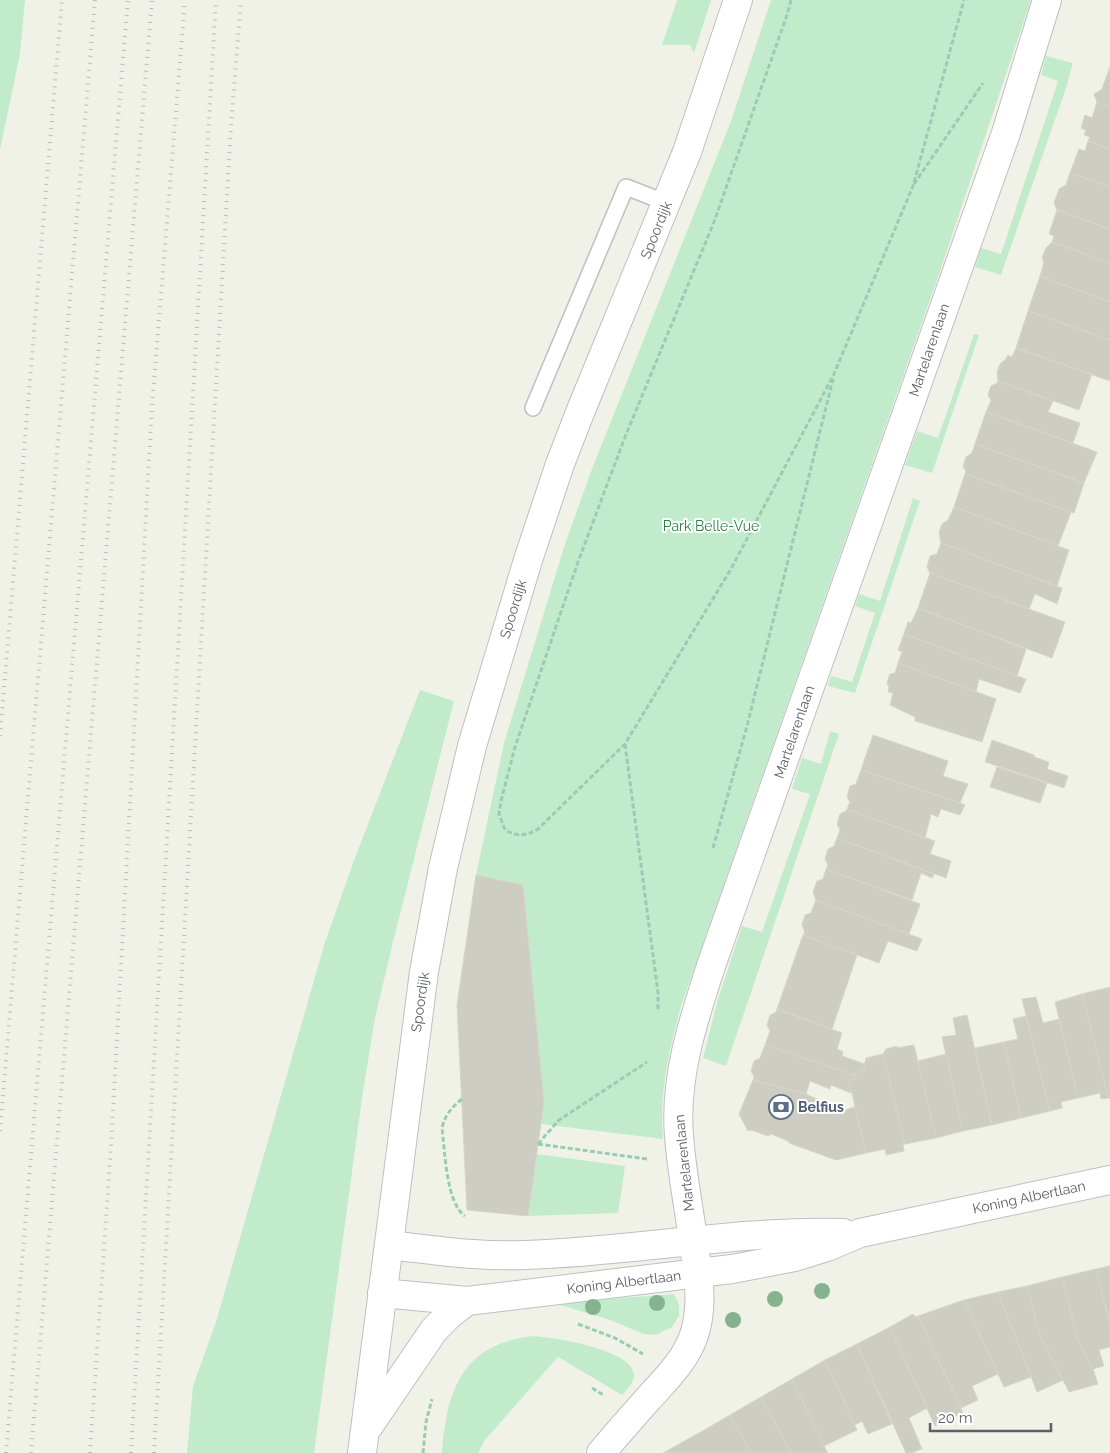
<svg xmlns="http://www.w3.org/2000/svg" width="1110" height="1453" font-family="Raleway,sans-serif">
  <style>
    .green { fill: #c2ebcc }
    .building { fill: #cdcdc4; stroke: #d7d6c5 }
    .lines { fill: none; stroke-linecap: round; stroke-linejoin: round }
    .service-casing { stroke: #bebfc6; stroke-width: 18 }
    .minor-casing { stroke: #bebfc6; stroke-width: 30 }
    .tertiary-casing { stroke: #bebfc6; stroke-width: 30 }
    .path { stroke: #9accb5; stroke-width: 3; stroke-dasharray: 5 2.5; stroke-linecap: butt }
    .service { stroke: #fff; stroke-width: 15 }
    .minor { stroke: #fff; stroke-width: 28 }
    .tertiary { stroke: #fff; stroke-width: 28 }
    .rail { stroke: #bababc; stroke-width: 4; stroke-dasharray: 1 6; stroke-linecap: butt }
    .tree { fill: #85b38e }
    .labels { text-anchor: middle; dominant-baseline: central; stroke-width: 4; stroke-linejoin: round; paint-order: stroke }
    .street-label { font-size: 14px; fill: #5e6069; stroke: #fff }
    .park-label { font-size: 14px; fill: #2c8045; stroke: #fff }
    .service-label { font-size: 14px; font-weight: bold; fill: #4e5e75; stroke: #fff; text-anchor: start }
  </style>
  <rect width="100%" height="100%" fill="#f1f2e7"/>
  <path class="green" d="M0 0H25L20 54 0 150Z
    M677 0H711L694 53 690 45H662Z
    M771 0H1031L938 277 681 1006C669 1052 659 1090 663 1139L541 1124 544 1102 523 885 476 875 504 743 565 544 593 466 731 121Z
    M1046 56 1073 63 1066 88 1001 275 975 267 981 248 1001 254 1058 81 1041 75Z
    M974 334 979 335 932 473 905 465 917 431 938 438Z
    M913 498 920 501 855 693 828 686 831 676 852 682 875 613 855 606 859 594 880 601Z
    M420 690 454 701 393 942 375 1018 362 1098 314 1453H187L193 1386 216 1322 325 942 356 855Z
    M830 731 839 734 726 1066 703 1058 718 999 742 926 762 932 810 794 792 789 802 758 821 764Z
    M537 1154 625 1166 618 1213 528 1216Z
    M674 1294 679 1305V1316L672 1327 656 1335 644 1334 610 1320 554 1303Z
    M532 1336C552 1337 633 1349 634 1375 634 1383 627 1389 622 1395L558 1357 485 1440 478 1453H442C447 1390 461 1345 532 1336Z"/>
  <path class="building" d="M1110 67V107L1097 102 1094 94 1102 89Z
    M1097 102 1110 107V149L1088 141 1090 137 1084 135 1086 130 1081 128 1085 115 1092 118Z
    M1088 141 1110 149V187L1070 173 1079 149 1085 151Z
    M1070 173 1110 187V229L1057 210 1054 203 1059 189 1066 185Z
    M1057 210 1110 229V263L1052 242 1054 236 1049 234Z
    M1052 242 1110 263V302L1040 276 1044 263 1042 258 1046 248Z
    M1040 276 1110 302V340L1028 311Z
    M1028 311 1110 340V381L1016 348Z
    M1016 348 1092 374 1079 410 998 381 997 372 1000 364 1005 360 1008 355 1012 357Z
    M998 381 1053 401 1048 412 1080 423 1073 443 986 412 991 400 988 395 991 386 997 383Z
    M986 412 1097 452 1084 483 975 444Z
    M975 444 1084 483 1074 513 965 474 966 472 963 466 966 457 972 453Z
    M965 474 1071 512 1058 546 954 507Z
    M954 507 1069 550 1057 586 941 543 939 533 942 524 948 520Z
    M941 543 1062 588 1057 604 1035 594 1029 609 930 573 927 567 930 556 937 554Z
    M930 573 1065 622 1052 658 918 608Z
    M918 608 1026 649 1017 676 904 634 908 622 911 623Z
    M904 634 1026 679 1020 693 979 679 976 692 898 663 902 652 898 650Z
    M898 663 996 699 982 742 915 721V717L890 705 893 693 888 692 889 687 887 683 890 674 895 673Z
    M873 735 948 761 943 776 968 784 960 803 861 770Z
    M992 740 1034 755V757L1049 762 1047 769 1068 776 1064 788 985 762Z
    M997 767 1047 783 1040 803 990 787Z
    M861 770 960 803 965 805 960 815 941 809 938 817 931 814 925 838 847 809 850 802 847 797 850 786 856 784Z
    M847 809 935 841 930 854 951 861 946 878 837 838 840 830 837 824 840 814 846 811Z
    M837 838 934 874 932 878 921 873 912 900 826 869 828 865 825 859 828 849 834 846Z
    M826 869 920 904 909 934 816 900 813 892 817 881 823 879Z
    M476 875 523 885 544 1102 528 1216 467 1210 457 1005Z
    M816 900 922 939 917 951 888 941 879 963 803 935 805 932 802 925 805 915 811 913Z
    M803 935 857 955 832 1029 777 1009Z
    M1110 987V1098H1108L1082 994Z
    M1082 994 1108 1098 1101 1099 1100 1093 1078 1098 1055 1002Z
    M1036 997 1043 1023 1059 1019 1078 1098 1061 1102 1062 1108 1050 1111 1022 999Z
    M777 1009 842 1033 837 1049 843 1052 842 1056 865 1064 863 1071 854 1073V1075L765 1045 770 1031 767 1025 770 1015 776 1012Z
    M967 1015 992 1125 963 1131 942 1037 956 1035 953 1018Z
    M1026 1016 1050 1111 1021 1118 1004 1042 1018 1039 1013 1019Z
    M1004 1042 1021 1118 992 1125 975 1048Z
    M765 1045 854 1075 855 1079 849 1081 851 1093 831 1085 830 1089 810 1081 806 1094 753 1080 754 1077 751 1071 754 1061 760 1058Z
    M914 1045 936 1138 905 1144 883 1054 886 1049 897 1046V1048Z
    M883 1054 905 1144 903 1145 904 1151 886 1155 885 1149 866 1153 849 1081 855 1079 854 1073 863 1071 866 1058Z
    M946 1054 963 1131 936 1138 918 1061Z
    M753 1080 806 1094 841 1111 855 1107 866 1153 836 1160 789 1143 788 1141 771 1134 768 1136 751 1130 748 1131 739 1114Z
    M1110 1266V1324L1096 1269Z
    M1096 1269 1110 1324V1347L1099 1350 1104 1366 1093 1369 1078 1340 1062 1277Z
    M1062 1277 1078 1340 1093 1369 1098 1384 1069 1392 1039 1333 1027 1286Z
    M1027 1286 1039 1333 1063 1380 1037 1392 998 1292Z
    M998 1292 1031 1377 1004 1387 964 1300Z
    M964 1300 998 1374 972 1386 978 1400 961 1408 918 1316Z
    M913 1314 916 1317 918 1316 963 1413 935 1426 890 1327Z
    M890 1327 927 1408 909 1418 922 1449 911 1453H906L857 1344Z
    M857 1344 892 1424 868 1434 862 1421 855 1425 825 1360Z
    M825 1360 857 1430 824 1446 792 1379Z
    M792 1379 824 1446 828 1453H791L761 1397Z
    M761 1397 791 1453H751L730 1415Z
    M730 1415 751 1453H663L699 1433Z"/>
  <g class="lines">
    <defs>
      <path id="service" d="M533 408 626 187 667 203"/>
      <path id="minor" d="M601 1453C616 1435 632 1417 648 1399 665 1380 686 1360 694 1335 703 1309 699 1279 695 1253 690 1214 682 1175 679 1136 674 1077 694 1018 712 963L1006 133 1047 0"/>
      <path id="tertiary" d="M389 1245C434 1250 479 1257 525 1255 631 1252 737 1230 843 1233
        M382 1293 467 1301 732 1269 795 1257 827 1247 860 1233 1110 1180
        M368 1427 434 1330 449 1315 467 1301
        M362 1453 424 972 443 868 472 746 528 560 560 464 581 410 687 152 738 0"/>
    </defs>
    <use href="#service" class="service-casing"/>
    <use href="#minor" class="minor-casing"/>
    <use href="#tertiary" class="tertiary-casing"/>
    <path class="path" d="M791 0 787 15 714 222 625 437 578 562 515 747 501 801 499 814 505 830C517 837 526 836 538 829L625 744 731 569 834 374 913 186 964 0
      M914 184 983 83
      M625 744 658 993V1011
      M713 848 747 726 833 379
      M462 1099C451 1108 445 1115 442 1128 445 1151 446 1203 465 1216
      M538 1144 559 1120 647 1062
      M538 1144 647 1159
      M578 1324 615 1338 643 1354
      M592 1388 605 1396
      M423 1453 426 1422 432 1399"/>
    <use href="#service" class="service"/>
    <use href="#minor" class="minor"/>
    <use href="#tertiary" class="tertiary"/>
    <path class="rail" d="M0 736 62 0
      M0 1131 95 0
      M6 1453 128 0
      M31 1453 152 0
      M90 1453 111 1146 152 406 185 0
      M131 1453 216 0
      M154 1453 231 126 241 0"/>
  </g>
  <g class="tree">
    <circle cx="822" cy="1291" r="8"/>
    <circle cx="775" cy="1299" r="8"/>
    <circle cx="657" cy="1303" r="8"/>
    <circle cx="593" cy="1307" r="8"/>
    <circle cx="733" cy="1320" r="8"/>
  </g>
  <defs>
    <symbol id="bank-ring" viewBox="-11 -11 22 22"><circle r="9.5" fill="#fff" stroke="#5c6f8a" stroke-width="1.5"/><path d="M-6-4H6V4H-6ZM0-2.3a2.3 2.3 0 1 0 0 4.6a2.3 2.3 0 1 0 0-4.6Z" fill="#5c6f8a"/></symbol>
  </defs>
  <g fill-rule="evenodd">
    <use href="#bank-ring" x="767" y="1093" width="28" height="28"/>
  </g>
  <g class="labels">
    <g class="street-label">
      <text transform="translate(656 230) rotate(-68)">Spoordijk</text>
      <text transform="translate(929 350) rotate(-71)">Martelarenlaan</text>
      <text transform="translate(513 609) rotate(-73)">Spoordijk</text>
      <text transform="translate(794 732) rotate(-71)">Martelarenlaan</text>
      <text transform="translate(420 1002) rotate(-82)">Spoordijk</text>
      <text transform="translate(684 1163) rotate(-96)">Martelarenlaan</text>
      <text transform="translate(1029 1197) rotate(-12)">Koning Albertlaan</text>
      <text transform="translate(624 1282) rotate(-7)">Koning Albertlaan</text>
    </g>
    <g class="park-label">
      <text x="711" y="526">Park Belle-Vue</text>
    </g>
    <g class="service-label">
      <text x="798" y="1107">Belfius</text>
    </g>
  </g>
  <path d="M930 1423v8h121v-8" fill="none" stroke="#5e6069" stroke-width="2.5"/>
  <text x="938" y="1423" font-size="15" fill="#5e6069" stroke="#ffffff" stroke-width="4" paint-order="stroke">20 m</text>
</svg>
